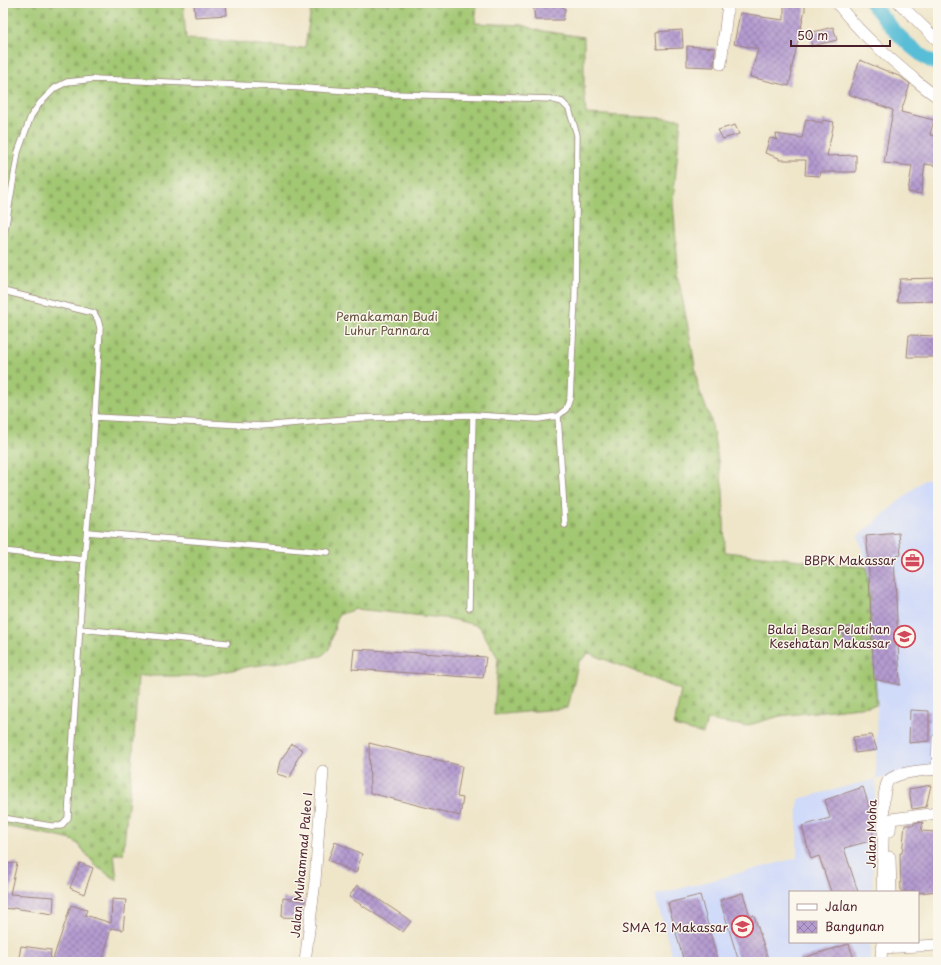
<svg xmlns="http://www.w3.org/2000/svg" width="941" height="965" font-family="'Playpen Sans',sans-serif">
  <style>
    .built { fill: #d0daf9 }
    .cemetery { fill: url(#cemetery-stones); stroke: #76744f }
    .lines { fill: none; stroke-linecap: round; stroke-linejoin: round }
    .canal { stroke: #58bdd6; stroke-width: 14 }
    .building { fill: url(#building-cross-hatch) }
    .lane-casing { stroke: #9c827a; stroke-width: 7 }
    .street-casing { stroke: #9c827a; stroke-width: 12 }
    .lane { stroke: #fff; stroke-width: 5.5 }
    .street { stroke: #fff; stroke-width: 11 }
    .labels { text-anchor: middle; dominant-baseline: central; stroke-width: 3; stroke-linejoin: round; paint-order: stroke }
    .park-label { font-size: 12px; fill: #655241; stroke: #fbf7ec }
    .poi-label { font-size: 12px; fill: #4a1f2b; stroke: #fbf7ec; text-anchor: end }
    .street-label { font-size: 12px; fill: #4a1f2b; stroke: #fbf7ec }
  </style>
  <defs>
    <pattern id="cemetery-stones" width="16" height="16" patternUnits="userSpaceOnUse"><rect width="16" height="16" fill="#a3c873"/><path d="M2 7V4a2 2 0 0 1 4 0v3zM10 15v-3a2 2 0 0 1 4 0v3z" fill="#8eab64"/></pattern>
    <pattern id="building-cross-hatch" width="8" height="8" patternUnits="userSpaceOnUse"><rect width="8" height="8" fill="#b49bd0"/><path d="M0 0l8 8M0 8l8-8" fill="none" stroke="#947ea9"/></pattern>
  </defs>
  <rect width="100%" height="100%" fill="#fbf7ec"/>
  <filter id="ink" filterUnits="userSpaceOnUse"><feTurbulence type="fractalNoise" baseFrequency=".025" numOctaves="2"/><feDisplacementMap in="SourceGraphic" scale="8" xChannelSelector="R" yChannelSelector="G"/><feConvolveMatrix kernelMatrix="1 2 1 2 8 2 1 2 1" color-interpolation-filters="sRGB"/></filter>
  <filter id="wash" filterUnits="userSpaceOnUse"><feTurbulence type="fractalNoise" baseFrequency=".012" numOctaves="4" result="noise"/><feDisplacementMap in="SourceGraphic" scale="16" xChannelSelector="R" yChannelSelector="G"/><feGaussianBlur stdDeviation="0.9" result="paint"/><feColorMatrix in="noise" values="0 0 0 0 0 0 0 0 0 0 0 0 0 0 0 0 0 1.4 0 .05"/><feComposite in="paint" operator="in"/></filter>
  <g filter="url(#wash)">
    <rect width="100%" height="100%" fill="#efe6ca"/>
    <path class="built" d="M938 479V773L876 779 872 892H790V942H870V962H674L655 895 797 858 798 799 876 779 877 705 867 567 858 536 924 480Z"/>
    <path class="cemetery" d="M3 3H183L186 39 225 41 294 49 305 47 312 3H477L475 23 523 25 536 30 584 37V87L586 114 681 119 673 201 679 281 692 348 698 387 711 420 723 489 725 552 867 567 877 705 780 716 745 726 707 720 703 734 674 726 681 690 589 653 578 663 568 708 494 715 498 658 479 626 452 619 356 609 338 615 329 649 322 656 247 667 203 676H138L133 754 123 854H114L117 880 97 867 78 844 72 840 32 831 3 826Z"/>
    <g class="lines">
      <path class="canal" d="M871 3C890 26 911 52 938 65"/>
    </g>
    <g id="blocks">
      <path class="building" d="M194 3H226L227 15 195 17Z
        M533 3H559L565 9 563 20H535Z
        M784 3H805V10L791 71 792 72 789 86 750 77 758 49 734 44 740 13 761 16V17L784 20Z
        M833 27 837 40 812 46 809 33Z
        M682 30 683 48 657 49 656 32Z
        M687 46 715 48 714 67 687 66Z
        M860 60 901 77 910 84 901 112 934 120 930 135 938 136V166L925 164 921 194 908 192 912 166 884 163 893 110 848 94Z
        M806 119 822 123 823 120 834 122 827 156 856 155V172H821L820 176 805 175 806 160H779V158L765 153 770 138 777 140 776 134 802 138Z
        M735 125 739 134 723 139 718 130Z
        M938 278V301L897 302 900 279Z
        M909 335 938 336V357H907Z
        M899 533 901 555 894 556 900 685 874 679 868 554 866 536Z
        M848 626 855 644 846 646 842 638Z
        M354 649 486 657 483 678 352 669Z
        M910 710 929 711V741L909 743Z
        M872 735 877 750 855 753 853 737Z
        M369 743 462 766 457 797 463 798 460 816 370 793Z
        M292 744 303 750 295 763 296 764 290 778 277 774 280 761Z
        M931 785 926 807 912 809 909 789Z
        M863 787 872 815 870 816 874 840 844 848 858 892H831L819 856 811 859 802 826 830 818 825 800Z
        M923 822 921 831 938 832V891L918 893V892H901L900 853H902L905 825H914V823Z
        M335 842 362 854 356 873 328 860Z
        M17 863 10 894 54 897 53 914 13 908V909L3 908V864Z
        M80 863 93 868 84 894 70 888Z
        M357 885 411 921 403 932 349 897Z
        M743 893 750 916 754 915 769 962H739L720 900Z
        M700 895 704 910 718 962H684L668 903Z
        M283 898 305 901 302 918 282 917Z
        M112 899 126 900 123 930 111 928 102 962H52L71 905 87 910 85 915 111 923Z
        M849 944 855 962H799V959Z
        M21 946 51 950 50 962 19 958Z"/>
    </g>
  </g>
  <g filter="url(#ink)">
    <use href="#blocks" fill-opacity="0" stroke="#9c827a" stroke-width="1"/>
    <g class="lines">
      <defs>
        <path id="lane" d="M3 242 18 152 31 116 40 103 55 88 67 82 95 79 306 88 393 94 551 99 562 102 569 109 577 135 575 298 570 398 566 409 558 416 538 419 473 415 359 418 261 426 95 417
          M3 291 94 313 98 320 100 328 91 483 84 560 68 818 61 826H51L3 818
          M558 416 565 525
          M87 532 328 552
          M3 551 84 560
          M469 608 473 415
          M80 629 227 643"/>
        <path id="street" d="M837 3C858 31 880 50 906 72 917 81 926 90 938 97
          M899 3 938 41
          M721 64 728 3
          M937 769 938 739
          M890 831 891 819 938 813
          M890 857 891 892
          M882 892 884 797C885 792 885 786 888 781 896 772 926 770 938 769
          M881 948 938 945
          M305 962 315 881 323 771
          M881 962 882 942"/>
      </defs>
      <use href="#lane" class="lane-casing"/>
      <use href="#street" class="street-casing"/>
      <use href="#lane" class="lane"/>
      <use href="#street" class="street"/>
    </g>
  </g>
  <defs>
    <symbol id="office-ring" viewBox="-11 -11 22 22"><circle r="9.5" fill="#fbf7ec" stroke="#d1495b" stroke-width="1.5"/><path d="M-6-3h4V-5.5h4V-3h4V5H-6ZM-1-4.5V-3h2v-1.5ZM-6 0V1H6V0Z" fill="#d1495b"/></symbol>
    <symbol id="university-ring" viewBox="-11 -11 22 22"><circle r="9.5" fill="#fbf7ec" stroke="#d1495b" stroke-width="1.5"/><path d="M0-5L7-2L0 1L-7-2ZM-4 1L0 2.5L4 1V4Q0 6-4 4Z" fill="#d1495b"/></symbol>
    <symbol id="school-ring" viewBox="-11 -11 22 22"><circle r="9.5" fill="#fbf7ec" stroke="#d1495b" stroke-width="1.5"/><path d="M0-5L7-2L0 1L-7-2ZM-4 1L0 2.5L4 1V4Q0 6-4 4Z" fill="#d1495b"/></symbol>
  </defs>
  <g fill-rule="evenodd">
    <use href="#office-ring" x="900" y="548" width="25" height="25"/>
    <use href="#university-ring" x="892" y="624" width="25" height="25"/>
    <use href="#school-ring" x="730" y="914" width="25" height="25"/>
  </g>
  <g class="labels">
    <g class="park-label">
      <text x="387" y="316">Pemakaman Budi<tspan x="387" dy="14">Luhur Pannara</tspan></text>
    </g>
    <g class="poi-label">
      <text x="896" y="560">BBPK Makassar</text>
      <text x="890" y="629">Balai Besar Pelatihan<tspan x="890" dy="14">Kesehatan Makassar</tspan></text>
      <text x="728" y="927">SMA 12 Makassar</text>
    </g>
    <g class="street-label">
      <text transform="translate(871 834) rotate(-89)">Jalan Moha</text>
      <text transform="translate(301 865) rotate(-85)">Jalan Muhammad Paleo I</text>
    </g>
  </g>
  <rect width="941" height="965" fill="none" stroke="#fbf7ec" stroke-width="16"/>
  <rect x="789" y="891" width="130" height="52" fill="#fbf7ec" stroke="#b4a19f"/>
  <rect x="797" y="904" width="20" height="6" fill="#ffffff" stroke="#b4a19f"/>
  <text x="825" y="911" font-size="12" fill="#4a1f2b">Jalan</text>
  <rect x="797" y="921" width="20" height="12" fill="url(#building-cross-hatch)" stroke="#b4a19f"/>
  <text x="825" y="931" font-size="12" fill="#4a1f2b">Bangunan</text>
  <path d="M791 40v6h99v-6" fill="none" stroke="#4a1f2b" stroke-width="2"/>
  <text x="797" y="40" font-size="12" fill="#4a1f2b" stroke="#fbf7ec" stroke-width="3" paint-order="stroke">50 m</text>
</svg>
